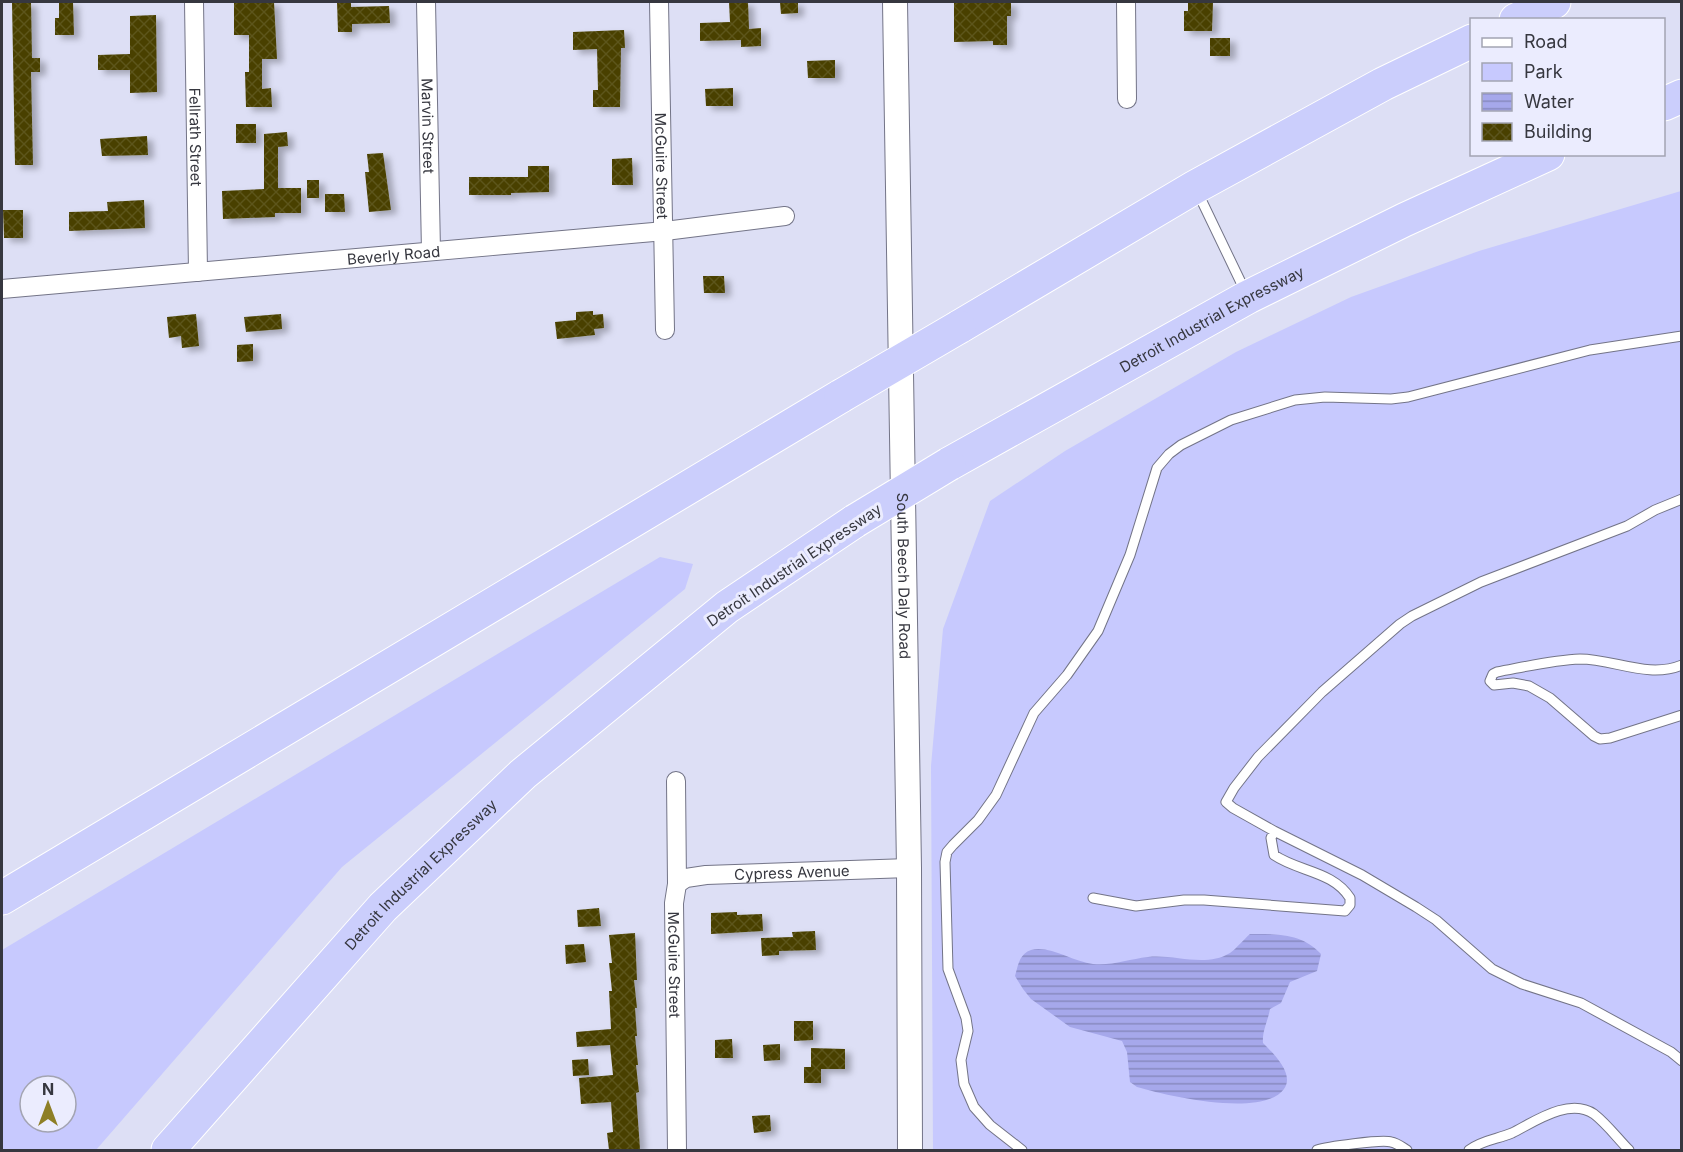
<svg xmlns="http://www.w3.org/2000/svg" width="1683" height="1152" font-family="Inter,sans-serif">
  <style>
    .green { fill: #c7c9fe; fill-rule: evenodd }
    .water { fill: url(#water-rules) }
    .building { fill: url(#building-cross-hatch); filter: url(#shadow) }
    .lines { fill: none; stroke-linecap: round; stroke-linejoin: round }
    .service-casing { stroke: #737487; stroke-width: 11 }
    .minor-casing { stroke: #737487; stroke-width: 20 }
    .tertiary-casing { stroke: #737487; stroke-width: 26 }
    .motorway-casing { stroke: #fff; stroke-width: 35 }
    .service { stroke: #fff; stroke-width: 9 }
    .minor { stroke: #fff; stroke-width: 18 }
    .tertiary { stroke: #fff; stroke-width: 24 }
    .motorway { stroke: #cbcefc; stroke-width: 33 }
    .motorway-bridge-casing { stroke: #fff; stroke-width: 35; stroke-linecap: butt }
    .motorway-bridge { stroke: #cbcefc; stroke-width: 33 }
    .labels { text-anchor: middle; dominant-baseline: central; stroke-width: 6; stroke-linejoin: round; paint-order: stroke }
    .street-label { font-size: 15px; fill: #36373f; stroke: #ebecfe }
  </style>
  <defs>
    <pattern id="water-rules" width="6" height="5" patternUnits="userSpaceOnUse" patternTransform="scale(1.5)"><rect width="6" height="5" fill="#a6a8eb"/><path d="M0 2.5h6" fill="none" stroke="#888ac0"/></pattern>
    <pattern id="building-cross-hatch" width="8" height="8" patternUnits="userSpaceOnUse" patternTransform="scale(1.5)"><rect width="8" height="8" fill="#494000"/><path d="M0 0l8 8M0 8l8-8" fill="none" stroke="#5b541e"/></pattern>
    <filter id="shadow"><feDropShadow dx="6" dy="4" stdDeviation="3" flood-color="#0004"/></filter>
  </defs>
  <rect width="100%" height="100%" fill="#dddff5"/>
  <path class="green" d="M1681 191V1150H933L931 766 943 629 990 501 1065 451 1236 352 1351 297 1479 251Z
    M660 557 693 564 685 589 342 867 96 1150H2V950ZM30 1086H66V1122H30Z"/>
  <path class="water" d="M1250 934C1277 934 1302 933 1321 954L1317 971 1290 982 1281 1003 1270 1009C1268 1021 1262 1031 1263 1043 1273 1053 1295 1074 1284 1089 1263 1118 1167 1096 1137 1087L1130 1082 1127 1052 1122 1041 1070 1027 1031 999 1023 989 1015 976C1018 966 1019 954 1031 950 1050 945 1073 962 1093 964 1112 966 1129 959 1148 957 1175 954 1205 968 1230 953 1237 948 1244 939 1250 934Z"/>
  <path class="building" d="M12 2H31L32 58H40V72H31L33 165H15Z
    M59 2H73L74 35H55V18H59Z
    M234 2H274L277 59H262V89L271 88 272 107H246L245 72H249V35H234Z
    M337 2H351V7L389 6 390 23 352 24V32H338Z
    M729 2H748L749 29 761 28V46L741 47V40L700 41V23L730 22Z
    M780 2H798V13L781 14Z
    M954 2H1011V16H1007V45H993V41L954 42Z
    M1188 2H1213L1212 31H1184V11H1188Z
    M156 15 157 92 130 93V70H98V55L130 54V16Z
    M624 30 625 48H621L620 107H593V90H598L597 49 573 50V32Z
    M1210 38H1230V56H1210Z
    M835 60V78H808L807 61Z
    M733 88V106H706L705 89Z
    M236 124H256V143H236Z
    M287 132 288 146 278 147V188H301V213H275V217L223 219 222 191 264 189V134Z
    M147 136 148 155 102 156 100 139Z
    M383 153 391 210 369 212 365 172H369L367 154Z
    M632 158 633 185H612V159Z
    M528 166H549V192L511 193V195H469V177H528Z
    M307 180H319V198H307Z
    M325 194H344L345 212H325Z
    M144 200 145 228 69 231V212L108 211 107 202Z
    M3 210H23V238H4Z
    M703 276H724L725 293H704Z
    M593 311V315L603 314 604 328 594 329 595 335 557 339 555 322 576 320V312Z
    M196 314 199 346 182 348 181 336 169 338 167 317Z
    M281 314 282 329 246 332 244 317Z
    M253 344V361L237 362V345Z
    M599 908 601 926 578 927 577 910Z
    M737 912V915L762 914 763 931 711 934V913Z
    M815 931 816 950 779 951V955L762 956 761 938 793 937 792 932Z
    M635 933 637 980H634L637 1008H635L637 1036H635L638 1065H636L639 1092 636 1093 640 1149 609 1150 607 1133 613 1132 611 1102 581 1104 579 1078 613 1075 610 1045 577 1047 576 1032 611 1029 609 991H612L609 963H612L609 935Z
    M584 944 586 962 566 964 565 945Z
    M794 1021H813V1040L794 1041Z
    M732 1039 733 1058H715V1040Z
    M780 1044V1060L764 1061 763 1045Z
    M811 1048 845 1049V1069H821V1083H804V1067H811Z
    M588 1059 589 1075 573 1076 572 1060Z
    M770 1115 771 1131 754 1133 752 1116Z"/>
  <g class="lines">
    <defs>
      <path id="service" d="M1197 191 1246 293
        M1682 665C1648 679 1614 659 1580 659 1553 660 1524 667 1497 672L1493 674 1490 681 1494 685 1513 683 1529 686 1550 698 1594 736 1600 739 1610 738 1682 715
        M1274 831 1233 808 1226 802 1234 788 1258 757 1322 692 1400 624 1412 616 1481 582 1627 526 1655 510 1682 499
        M1093 898 1136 906 1184 900H1204L1345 911 1350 905V898C1333 871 1299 872 1274 855L1271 838 1274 831 1362 875 1416 907 1436 920 1492 969 1522 984 1581 1003 1671 1052 1682 1061
        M1022 1150 990 1125 974 1107 964 1084 961 1060 968 1031 966 1018 948 969 945 862 947 852 953 845 978 820 996 795 1034 713 1067 675 1098 631 1130 555 1157 468 1169 454 1181 445 1231 420 1295 400 1325 397 1391 399 1408 397 1590 350 1682 336
        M1317 1150C1326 1147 1382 1139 1391 1142 1397 1143 1402 1147 1407 1150
        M1469 1150C1482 1140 1498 1139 1512 1133 1534 1122 1569 1097 1594 1114 1607 1124 1618 1139 1629 1150"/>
      <g id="minor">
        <path id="s1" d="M194 2 198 272"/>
        <path id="s2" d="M426 2 431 251"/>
        <path id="s3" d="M659 2 665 330"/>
        <path d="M1126 2 1127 99"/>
        <path id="s4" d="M2 289 665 231 785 216"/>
        <path id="s5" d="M676 781 677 884 674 903 677 1150"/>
        <path id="s6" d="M677 884 686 878 706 875 909 868"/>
      </g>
      <g id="tertiary">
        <path id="s7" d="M895 2 909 868 910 1150"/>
      </g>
      <g id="motorway">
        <path d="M1516 20 1554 2"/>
        <path d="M1664 104 1682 96"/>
        <path d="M959 327 1195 187 1383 84 1472 41"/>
        <path id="s8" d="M949 464 1248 297 1404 220 1548 154"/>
        <path d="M2 898 841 396"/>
        <path id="s9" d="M168 1150 383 907 523 774 727 607 855 521"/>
      </g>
    </defs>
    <use href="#service" class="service-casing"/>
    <use href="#minor" class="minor-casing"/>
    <use href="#tertiary" class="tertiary-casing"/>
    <use href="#motorway" class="motorway-casing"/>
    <use href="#service" class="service"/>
    <use href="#minor" class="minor"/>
    <use href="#tertiary" class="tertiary"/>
    <use href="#motorway" class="motorway"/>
    <defs>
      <path id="motorway-bridge" d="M841 396 959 327
        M855 521 949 464"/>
    </defs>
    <use href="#motorway-bridge" class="motorway-bridge-casing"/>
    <use href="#motorway-bridge" class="motorway-bridge"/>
  </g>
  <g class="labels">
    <g class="street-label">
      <text stroke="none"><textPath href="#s2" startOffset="124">Marvin Street</textPath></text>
      <text stroke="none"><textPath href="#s1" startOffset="135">Fellrath Street</textPath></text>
      <text stroke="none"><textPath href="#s3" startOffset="164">McGuire Street</textPath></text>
      <text stroke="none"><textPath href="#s4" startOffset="393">Beverly Road</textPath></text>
      <text stroke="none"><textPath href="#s8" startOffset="300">Detroit Industrial Expressway</textPath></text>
      <text transform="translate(794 565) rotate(-34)">Detroit Industrial Expressway</text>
      <text stroke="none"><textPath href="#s7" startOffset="574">South Beech Daly Road</textPath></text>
      <text stroke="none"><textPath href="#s6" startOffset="117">Cypress Avenue</textPath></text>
      <text stroke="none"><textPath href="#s9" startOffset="374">Detroit Industrial Expressway</textPath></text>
      <text stroke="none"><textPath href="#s5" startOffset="184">McGuire Street</textPath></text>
    </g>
  </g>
  <rect width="1683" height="1152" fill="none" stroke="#36373f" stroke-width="6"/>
  <rect x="1470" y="18" width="195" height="138" fill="#ebecfe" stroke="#a3a4b2" stroke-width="1.5"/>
  <rect x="1482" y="38" width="30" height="9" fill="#ffffff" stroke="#a3a4b2" stroke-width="1.5"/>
  <text x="1524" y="48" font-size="18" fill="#36373f">Road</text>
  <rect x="1482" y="63" width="30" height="18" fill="#c7c9fe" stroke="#a3a4b2" stroke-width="1.5"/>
  <text x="1524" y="78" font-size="18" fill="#36373f">Park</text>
  <rect x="1482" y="93" width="30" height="18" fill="url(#water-rules)" stroke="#a3a4b2" stroke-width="1.5"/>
  <text x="1524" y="108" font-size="18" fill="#36373f">Water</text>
  <rect x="1482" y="123" width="30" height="18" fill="url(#building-cross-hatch)" stroke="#a3a4b2" stroke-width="1.5"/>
  <text x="1524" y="138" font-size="18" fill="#36373f">Building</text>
  <g transform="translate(48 1104)"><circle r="28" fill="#ebecfe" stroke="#a3a4b2" stroke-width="1.5"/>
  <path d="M0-4.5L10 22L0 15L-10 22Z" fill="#8e7f26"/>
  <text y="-9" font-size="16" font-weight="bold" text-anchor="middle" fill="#36373f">N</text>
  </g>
</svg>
